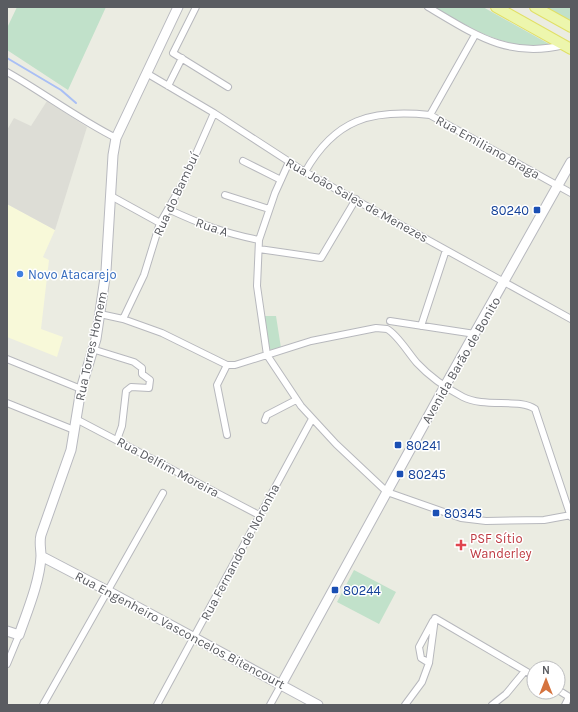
<svg xmlns="http://www.w3.org/2000/svg" width="578" height="712" font-family="Karla,sans-serif">
  <style>
    .commercial { fill: #f8f9d9 }
    .industrial { fill: #ddddd6 }
    .green { fill: #c1e1ca }
    .lines { fill: none; stroke-linecap: round; stroke-linejoin: round }
    .stream { stroke: #a9bff5; stroke-width: 2 }
    .street-casing { stroke: #b7b8bd; stroke-width: 8 }
    .secondary-casing { stroke: #b8b9bf; stroke-width: 11 }
    .primary-casing { stroke: #e1e066; stroke-width: 12 }
    .street { stroke: #fff; stroke-width: 6 }
    .secondary { stroke: #fff; stroke-width: 9 }
    .primary { stroke: #edf6ad; stroke-width: 10 }
    .transit-dot { fill: #1a4fb4; stroke: #fff; stroke-width: 1.5 }
    .shop-dot { fill: #3f7fe0; stroke: #fff; stroke-width: 1.5 }
    .health-dot { fill: #e0444e; stroke: #fff; stroke-width: 1.5 }
    .labels { text-anchor: middle; dominant-baseline: central; stroke-width: 3; stroke-linejoin: round; paint-order: stroke }
    .street-label { font-size: 13px; fill: #5a5c61; stroke: #fff }
    .transit-label { font-size: 13px; fill: #164399; stroke: #fff; text-anchor: start }
    .shop-label { font-size: 13px; fill: #366cbe; stroke: #fff; text-anchor: start }
    .health-label { font-size: 13px; fill: #be3a42; stroke: #fff; text-anchor: start }
  </style>
  <rect width="100%" height="100%" fill="#ebece2"/>
  <path class="commercial" d="M7 204 55 230 43 257 49 260 41 329 63 337 57 357 7 337Z"/>
  <path class="industrial" d="M47 101 87 127 55 230 7 204V130L14 118 31 126Z"/>
  <path class="green" d="M17 7H106L68 90 7 50V28Z
    M434 7H483L549 44C506 52 470 27 434 7Z
    M545 7H571V21Z
    M262 316H276L281 348 269 350Z
    M354 570 396 592 379 624 337 602Z"/>
  <g class="lines">
    <path class="stream" d="M7 58 61 90 76 103"/>
    <defs>
      <path id="street" d="M196 7 173 53 228 87
        M428 7C474 34 508 59 564 45
        M7 72C44 93 78 119 116 138
        M148 74 214 113 305 172 571 319
        M168 86 182 58
        M430 115 475 35
        M243 161 281 180
        M289 162 275 193 259 240 257 286 267 355 301 406 336 444 387 492 461 518 486 521 544 520 571 515
        M305 172C335 119 371 109 430 115L571 193
        M225 195 269 209
        M111 196 160 223
        M168 209C200 224 224 233 259 240
        M259 249 321 258 356 199
        M100 314 123 319 162 333 227 365H235L311 341 376 328 387 329C397 334 409 354 417 363 430 377 446 388 463 397 484 408 520 398 535 409L571 517
        M123 319 144 275 160 223 184 181 214 113
        M390 321 475 334
        M421 326 446 250
        M92 349 134 362 142 368V374L150 380 149 388 131 387 126 391 122 426 117 440
        M7 359 81 389
        M7 403 74 430
        M76 419 259 515
        M265 420 267 415 296 400
        M227 435 217 385 227 365
        M429 663 421 658 419 647 433 621
        M7 664 19 635
        M558 690 571 698
        M43 705 163 493
        M157 705 312 419
        M270 705 281 685
        M405 705 422 682 429 663 435 618 534 676
        M492 705 506 694 525 671
        M565 705 569 697"/>
      <path id="secondary" d="M41 556 108 591 318 705
        M7 631 19 635C27 612 40 581 41 556 41 549 39 542 41 535L71 450 81 389 96 339 106 271 113 155 116 138 178 7
        M281 685 445 386 571 162"/>
      <path id="primary" d="M496 7 571 49
        M535 7 571 27"/>
    </defs>
    <use href="#street" class="street-casing"/>
    <use href="#secondary" class="secondary-casing"/>
    <use href="#primary" class="primary-casing"/>
    <use href="#street" class="street"/>
    <use href="#secondary" class="secondary"/>
    <use href="#primary" class="primary"/>
  </g>
  <g class="transit-dot">
    <rect x="533" y="206" width="8" height="8" rx="2"/>
    <rect x="394" y="441" width="8" height="8" rx="2"/>
    <rect x="396" y="470" width="8" height="8" rx="2"/>
    <rect x="432" y="509" width="8" height="8" rx="2"/>
    <rect x="331" y="586" width="8" height="8" rx="2"/>
  </g>
  <circle class="shop-dot" cx="20" cy="274" r="4"/>
  <path class="health-dot" d="M459 539h4v4h4v4h-4v4h-4v-4h-4v-4h4z"/>
  <g class="labels">
    <g class="street-label">
      <text transform="translate(488 147) rotate(29)">Rua Emiliano Braga</text>
      <text transform="translate(176 194) rotate(-65)">Rua do Bambuí</text>
      <text transform="translate(357 200) rotate(29)">Rua João Sales de Menezes</text>
      <text transform="translate(212 227) rotate(19)">Rua A</text>
      <text transform="translate(91 346) rotate(-78)">Rua Torres Homem</text>
      <text transform="translate(461 360) rotate(-60)">Avenida Barão de Bonito</text>
      <text transform="translate(168 467) rotate(28)">Rua Delfim Moreira</text>
      <text transform="translate(240 552) rotate(-62)">Rua Fernando de Noronha</text>
      <text transform="translate(180 630) rotate(28)">Rua Engenheiro Vasconcelos Bitencourt</text>
    </g>
    <g class="transit-label">
      <text x="529" y="210" text-anchor="end">80240</text>
      <text x="406" y="445">80241</text>
      <text x="408" y="474">80245</text>
      <text x="444" y="513">80345</text>
      <text x="343" y="590">80244</text>
    </g>
    <g class="shop-label">
      <text x="28" y="274">Novo Atacarejo</text>
    </g>
    <g class="health-label">
      <text x="470" y="538">PSF Sítio<tspan x="470" dy="15">Wanderley</tspan></text>
    </g>
  </g>
  <rect width="578" height="712" fill="none" stroke="#5a5c61" stroke-width="16"/>
  <g transform="translate(546 680)"><circle r="19" fill="#ffffff" stroke="#bdbec0"/>
  <path d="M0-3L7 15L0 10L-7 15Z" fill="#d5733e"/>
  <text y="-6" font-size="11" font-weight="bold" text-anchor="middle" fill="#5a5c61">N</text>
  </g>
</svg>
